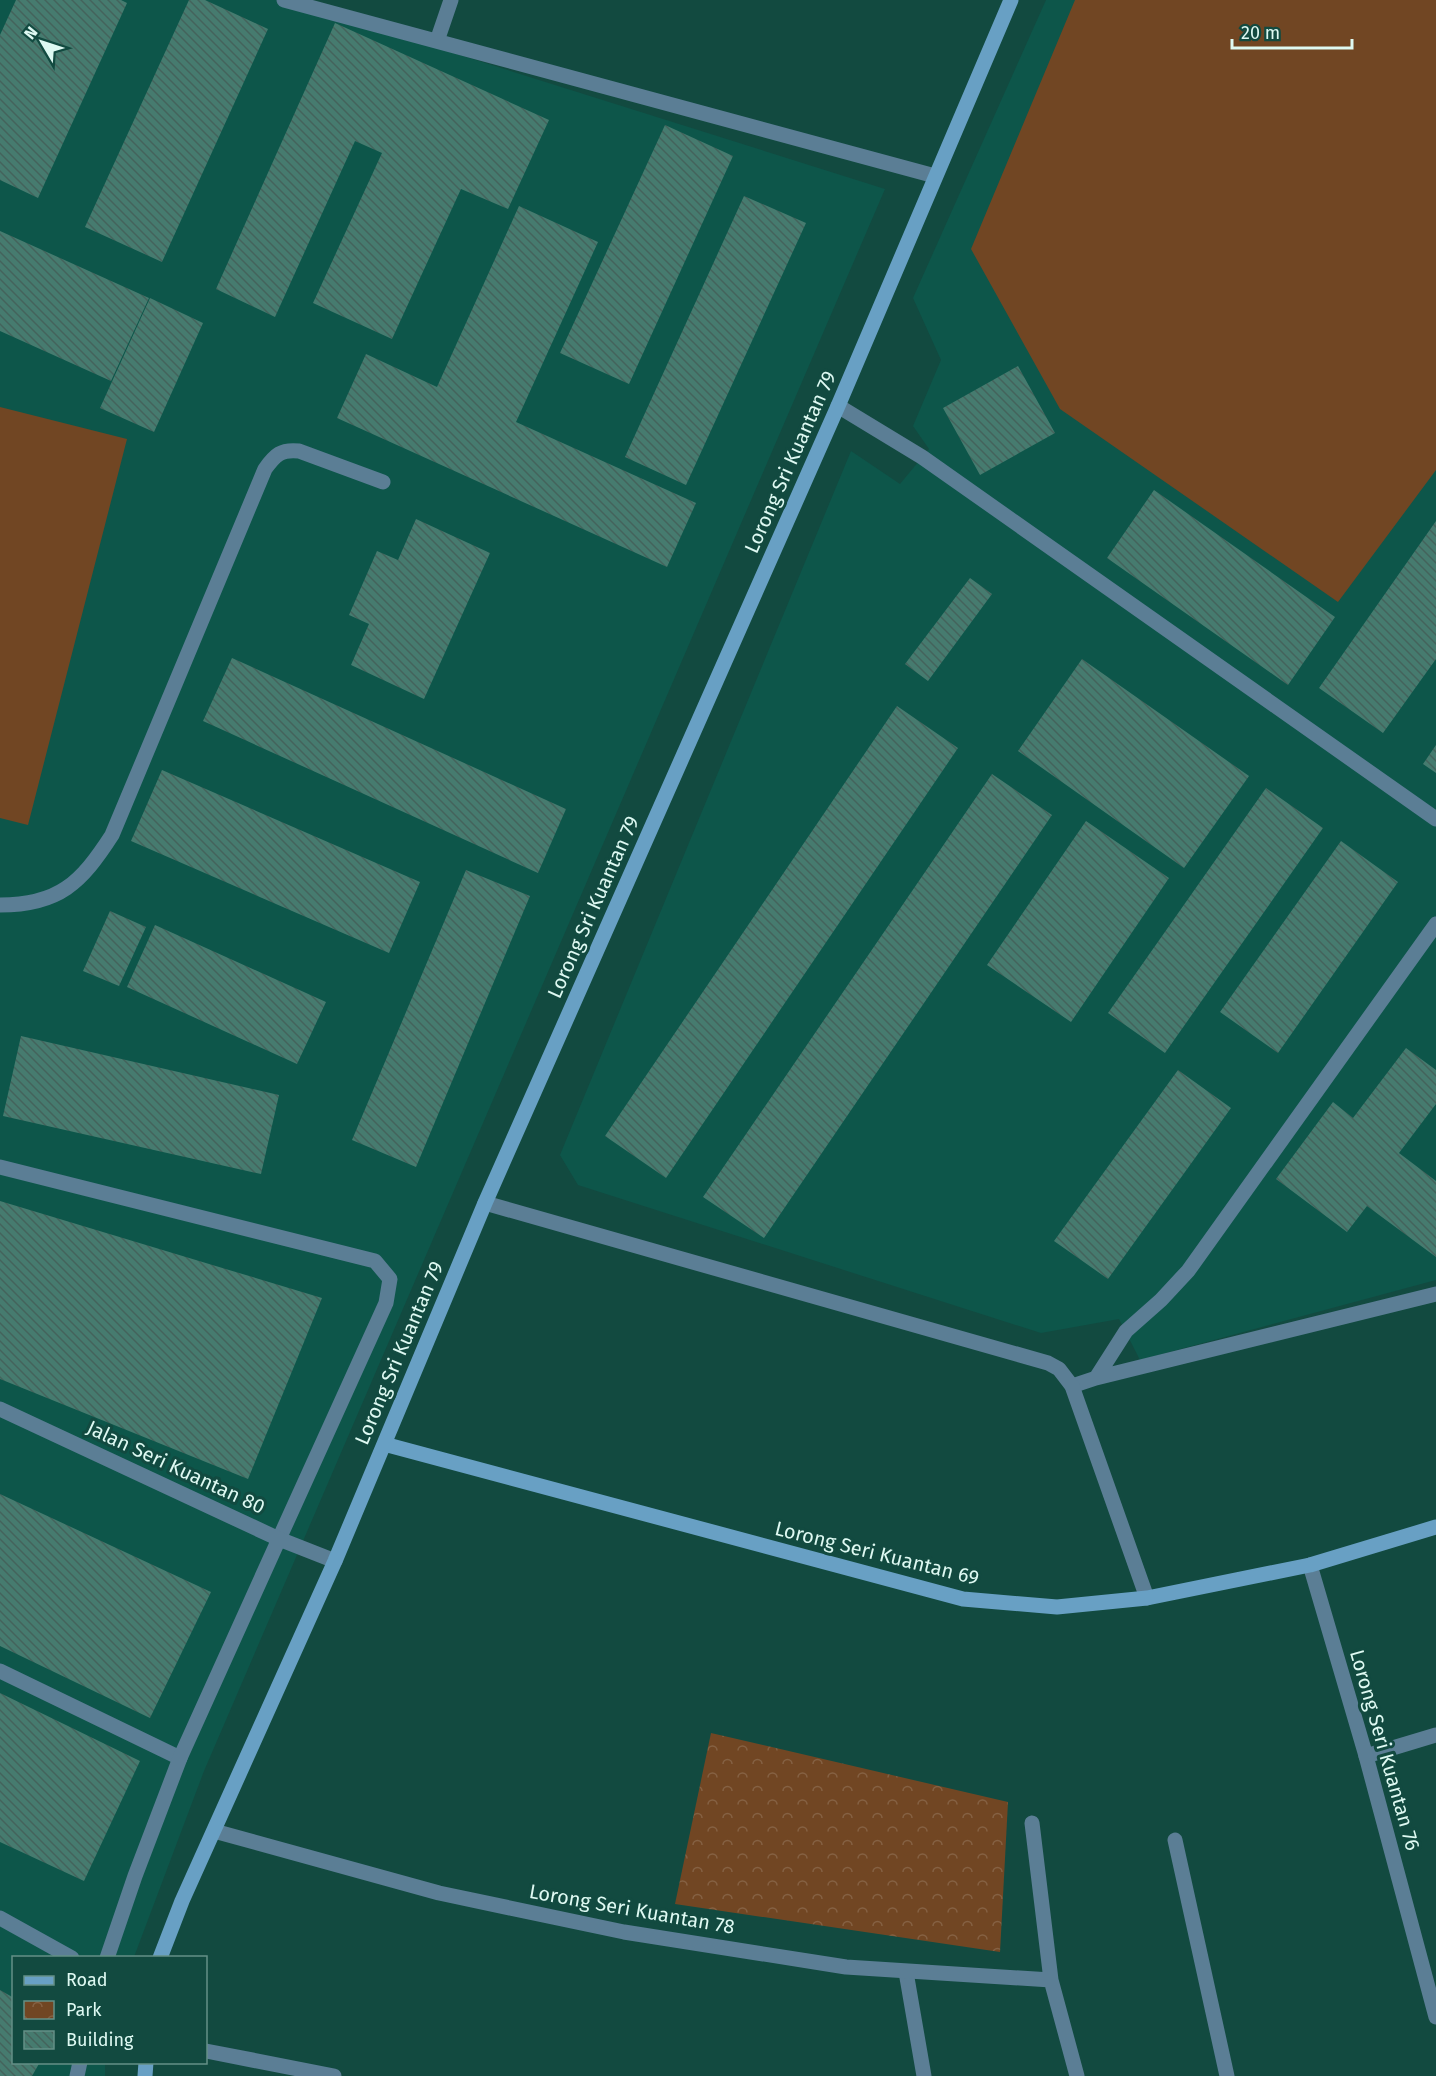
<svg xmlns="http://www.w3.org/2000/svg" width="1436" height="2076" font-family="'Fira Sans',sans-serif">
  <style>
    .built { fill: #0d564a }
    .park { fill: url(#park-crowns) }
    .pitch { fill: #714623 }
    .building { fill: url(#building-back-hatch) }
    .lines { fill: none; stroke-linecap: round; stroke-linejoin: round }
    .lane { stroke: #5b7e95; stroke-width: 15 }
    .street { stroke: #5b7e95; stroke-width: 15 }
    .secondary { stroke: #68a0c4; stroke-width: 15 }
    .labels { text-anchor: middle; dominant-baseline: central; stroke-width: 6; stroke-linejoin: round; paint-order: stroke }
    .street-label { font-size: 20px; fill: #def9f2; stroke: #124a40 }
  </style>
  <defs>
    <pattern id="park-crowns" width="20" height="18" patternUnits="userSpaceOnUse" patternTransform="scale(1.5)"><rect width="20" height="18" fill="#714623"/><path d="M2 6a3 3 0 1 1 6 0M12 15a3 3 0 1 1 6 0" fill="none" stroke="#856143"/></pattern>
    <pattern id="building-back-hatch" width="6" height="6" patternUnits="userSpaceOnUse" patternTransform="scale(1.5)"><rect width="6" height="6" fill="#467b6f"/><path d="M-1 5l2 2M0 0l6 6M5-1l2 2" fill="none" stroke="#44635c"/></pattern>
  </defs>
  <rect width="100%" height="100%" fill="#124a40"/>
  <path class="built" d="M0 0H281L317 10 885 189 204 1771 134 1957 14 1958V2062L105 2063V2076H0Z
    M1046 0H1436V1280L1140 1360 1119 1319 1041 1333 578 1185 560 1155 851 451 900 484 929 449 913 426 941 360 913 298Z"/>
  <path class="park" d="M711 1733 1008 1802 1000 1952 675 1904Z"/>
  <path class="pitch" d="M1075 0H1436V470L1338 602 1060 409 971 249Z
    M0 407 127 439 28 825 0 818Z"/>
  <path class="building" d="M16 0H121L127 3 38 198 0 180V35Z
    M189 0H205L268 29 162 262 85 227Z
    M335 23 549 120 508 209 461 189 392 339 313 303 382 153 355 141 275 317 216 289Z
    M665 125 733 156 629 384 560 353Z
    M744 196 806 223 686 485 625 457Z
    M519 206 598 242 516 422 696 503 667 567 337 418 366 354 437 387Z
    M0 231 149 298 111 381 0 331Z
    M150 298 203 323 154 432 100 408Z
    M1018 366 1055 433 980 475 943 408Z
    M1154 490 1335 617 1288 685 1107 558Z
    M416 519 490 553 424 699 351 665 369 624 349 615 377 551 398 560Z
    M1436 521V659L1383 733 1319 688Z
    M970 578 992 594 928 681 905 664Z
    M232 658 566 809 538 873 203 721Z
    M1082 659 1249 776 1184 868 1018 751Z
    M897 706 958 748 666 1178 605 1136Z
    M1436 745V773L1423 764Z
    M162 770 420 882 389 953 131 841Z
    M992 774 1052 815 764 1238 703 1197Z
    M1266 788 1323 828 1165 1053 1108 1013Z
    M1086 821 1169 878 1071 1022 987 965Z
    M1341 841 1398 882 1278 1053 1220 1012Z
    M466 870 530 896 416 1167 352 1140Z
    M110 911 146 927 119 986 83 971Z
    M155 925 326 1002 297 1064 127 987Z
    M21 1036 279 1095 261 1174 3 1116Z
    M1406 1048 1436 1070V1104L1399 1153 1436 1181V1257L1367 1206 1347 1232 1276 1179 1333 1102 1353 1118Z
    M1178 1070 1231 1108 1108 1279 1054 1241Z
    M0 1201 322 1298 248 1479 0 1379Z
    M0 1494 211 1592 150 1718 0 1646Z
    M0 1693 140 1761 84 1881 0 1842Z
    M0 1990 14 1998V2062H40L32 2076H0Z"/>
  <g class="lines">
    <path class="lane" d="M838 406 922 457 1436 819
      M0 905C59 905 81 883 112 835L265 469C275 455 281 449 299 451L383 482
      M0 1167 375 1261 390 1279 386 1303 279 1539
      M1096 1378 1126 1331 1161 1300 1188 1271 1436 924
      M1072 1386 1096 1378 1436 1294
      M0 1671 180 1758
      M1366 1756 1436 1735
      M1175 1840 1227 2076
      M906 1972 924 2076
      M206 2051 334 2076"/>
    <path class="street" d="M284 0 935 176
      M437 41 451 0
      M485 1203 1048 1363 1059 1369 1072 1386 1147 1598
      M0 1409 279 1539 335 1561
      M1310 1565 1366 1756 1436 2017
      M1032 1823 1051 1980 1077 2076
      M214 1831 439 1893 624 1932 846 1967 1051 1980
      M0 1918 72 1958
      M107 1958 135 1876 180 1758 279 1539
      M77 2076 80 2062"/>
    <path class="secondary" d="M384 1444 963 1599 1057 1607 1147 1598 1310 1565 1436 1527
      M160 1958 182 1901 335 1561 485 1203 838 406 1011 0
      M145 2076 146 2062"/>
  </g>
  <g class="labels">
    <g class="street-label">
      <text transform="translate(790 462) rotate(-66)">Lorong Sri Kuantan 79</text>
      <text transform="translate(593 907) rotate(-66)">Lorong Sri Kuantan 79</text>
      <text transform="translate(399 1353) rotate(-67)">Lorong Sri Kuantan 79</text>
      <text transform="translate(176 1467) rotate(25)">Jalan Seri Kuantan 80</text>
      <text transform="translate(877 1553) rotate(14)">Lorong Seri Kuantan 69</text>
      <text transform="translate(1385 1750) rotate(74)">Lorong Seri Kuantan 76</text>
      <text transform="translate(632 1909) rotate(10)">Lorong Seri Kuantan 78</text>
    </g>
  </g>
  <rect x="12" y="1956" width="195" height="108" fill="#124a40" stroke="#649087" stroke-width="1.5"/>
  <rect x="24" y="1976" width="30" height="9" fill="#68a0c4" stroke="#649087" stroke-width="1.5"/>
  <text x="66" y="1986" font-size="18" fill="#def9f2">Road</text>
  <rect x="24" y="2001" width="30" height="18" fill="url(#park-crowns)" stroke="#649087" stroke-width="1.5"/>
  <text x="66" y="2016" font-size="18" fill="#def9f2">Park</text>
  <rect x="24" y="2031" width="30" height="18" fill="url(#building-back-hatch)" stroke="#649087" stroke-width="1.5"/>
  <text x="66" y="2046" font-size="18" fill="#def9f2">Building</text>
  <g transform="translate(42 42) rotate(309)" stroke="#124a40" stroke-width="4.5" paint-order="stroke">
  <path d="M0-4.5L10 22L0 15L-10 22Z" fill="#def9f2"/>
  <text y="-9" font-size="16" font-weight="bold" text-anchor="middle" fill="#def9f2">N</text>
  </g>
  <path d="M1232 39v9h120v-9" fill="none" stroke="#def9f2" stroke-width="3"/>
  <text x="1241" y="39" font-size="18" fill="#def9f2" stroke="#124a40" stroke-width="4.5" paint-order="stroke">20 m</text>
</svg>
